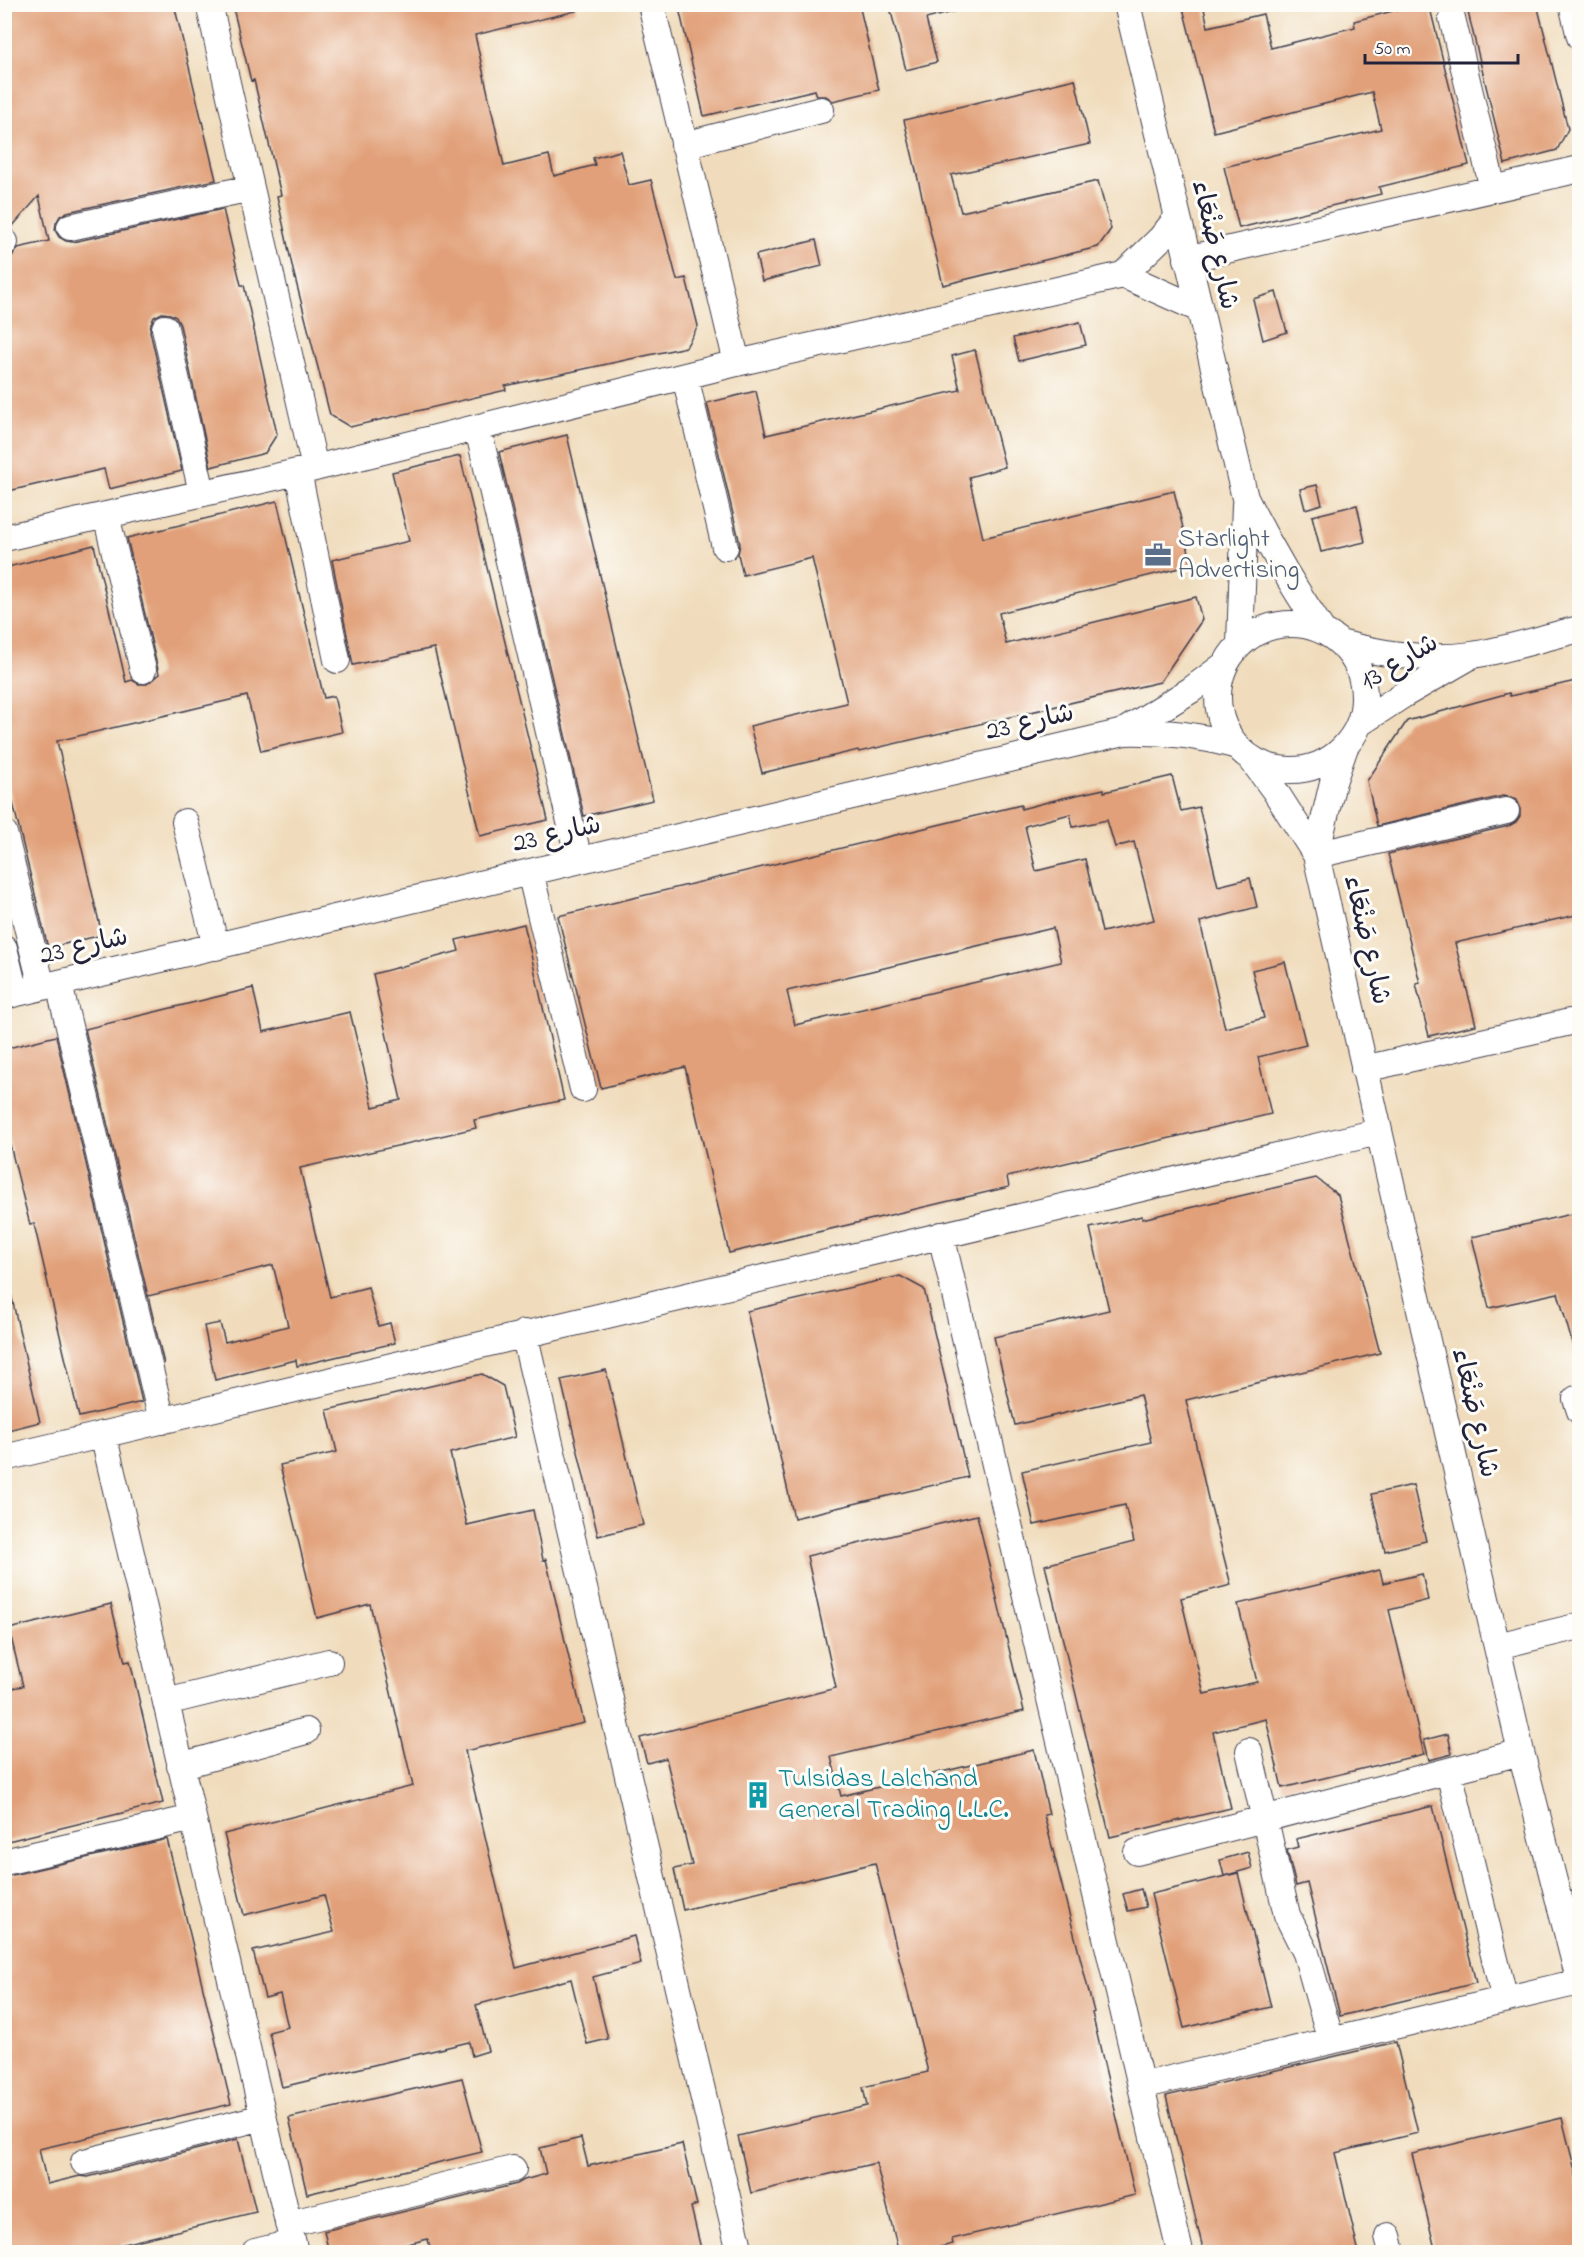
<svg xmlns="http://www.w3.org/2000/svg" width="1584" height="2257" font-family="'Indie Flower','Playpen Sans Arabic',sans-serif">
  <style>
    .building { fill: #e1a079; fill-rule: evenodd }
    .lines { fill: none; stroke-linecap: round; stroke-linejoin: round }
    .minor-casing { stroke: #413e4e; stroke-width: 28 }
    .minor { stroke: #fff; stroke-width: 26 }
    .labels { text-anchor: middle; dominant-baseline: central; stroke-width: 6; stroke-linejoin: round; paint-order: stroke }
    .street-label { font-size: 27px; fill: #22223b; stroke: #fdfcf7 }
    .service-label { font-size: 27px; fill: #4e5e75; stroke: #fdfcf7; text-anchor: start }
    .culture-label { font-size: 27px; fill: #0d838f; stroke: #fdfcf7; text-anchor: start }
  </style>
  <rect width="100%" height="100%" fill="#fdfcf7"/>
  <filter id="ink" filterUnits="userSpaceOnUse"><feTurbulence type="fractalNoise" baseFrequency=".0167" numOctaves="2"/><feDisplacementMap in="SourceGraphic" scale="12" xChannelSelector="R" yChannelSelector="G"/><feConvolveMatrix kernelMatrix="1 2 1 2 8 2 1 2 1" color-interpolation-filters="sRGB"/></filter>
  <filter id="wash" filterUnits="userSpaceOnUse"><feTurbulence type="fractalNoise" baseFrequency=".008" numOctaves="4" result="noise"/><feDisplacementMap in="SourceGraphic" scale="24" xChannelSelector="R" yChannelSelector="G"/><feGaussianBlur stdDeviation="1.35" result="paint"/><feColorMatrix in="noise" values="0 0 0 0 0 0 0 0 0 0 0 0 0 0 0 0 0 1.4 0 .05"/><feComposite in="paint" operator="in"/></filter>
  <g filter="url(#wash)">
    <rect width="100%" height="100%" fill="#f0dcbc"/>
    <g id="blocks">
      <path class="building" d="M4 4H174L216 180 67 212 60 216 56 223 55 230 59 237 66 241 73 242 223 209 241 285H244L277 434 265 453 211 467 180 325 176 317 170 314 162 313 154 317 151 324 150 331 182 471 109 489 104 469 4 492V257L13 255 18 248 49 241 39 196 11 228 4 227Z
        M232 4H575L576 11 475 35 504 166 549 155 554 176 595 165 593 158 620 151 629 185 651 180 677 280 686 278 698 326 686 347 505 386 506 390 350 427 330 415 293 270 277 196 281 195 254 80 251 81Z
        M678 4H859L879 90 833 101 826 96H817L815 90 704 116Z
        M889 4H959L960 10 926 19 937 62 906 70Z
        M1182 4H1203L1208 27 1263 14 1271 48 1355 27 1354 21 1420 4H1429L1469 165 1379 187 1381 194 1239 228 1224 167 1381 129 1372 92 1214 132Z
        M1466 4H1537L1568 129 1557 150 1505 164Z
        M1075 79 1090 144 951 175 961 212 1098 181 1111 229 1098 247 943 285 904 120Z
        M816 240 822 266 762 281 756 255Z
        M1276 292 1287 332 1263 340 1253 299Z
        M1080 322 1086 345 1019 361 1013 338Z
        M975 350 1005 467 969 477 983 538 1174 491 1192 565 999 613 1006 644 1196 597 1202 620 1160 682 859 752 858 750 762 773 750 726 847 703 812 558 743 575 738 554 740 544 707 403 756 391 766 435 960 390 952 356Z
        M567 435 653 800 584 816 499 452Z
        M460 456 548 820 480 836 434 648 353 665 332 560 409 541 392 472Z
        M1317 485 1322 504 1305 509 1300 489Z
        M277 501 324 698 334 696 342 732 261 751 247 696 57 741 102 935 48 948 4 766V568L94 545 126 682 132 680 139 684H147L159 674 127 538Z
        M1357 505 1365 542 1321 552 1312 516Z
        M1580 680V914L1455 943 1476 1025 1429 1036 1416 984 1420 983 1388 854 1509 826 1516 822 1520 816V807L1517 800 1511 797 1503 796 1377 826 1367 781 1407 721 1509 693 1510 696Z
        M1172 776 1181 811 1199 807 1218 886 1250 878 1257 907 1200 922 1225 1028 1264 1018 1252 970 1285 962 1306 1045 1258 1057 1271 1114 1007 1177 1009 1187 729 1253 685 1067 601 1088 558 916 1021 805V809L1063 798 1104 789V792ZM1070 814 1073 827 1107 820 1115 847 1134 842 1154 920 1102 932 1085 859 1036 871 1025 826ZM1053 928 1061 962 795 1025 787 991Z
        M524 924 564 1100 474 1120 476 1128 300 1168 330 1297 368 1287 378 1326 390 1323 395 1343 297 1366 296 1360 215 1380 204 1326 220 1323 225 1342 288 1326 273 1265 148 1296 164 1364 85 1029 253 988 263 1032 350 1012 373 1107 401 1100 373 974 459 951 456 940Z
        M56 1036 142 1402 79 1417 34 1224 30 1225 4 1121V1049Z
        M1316 1178 1338 1195 1380 1353 1186 1400 1209 1503H1210L1231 1585 1181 1598 1204 1694 1257 1682 1238 1604 1380 1570 1383 1583 1422 1574 1428 1600 1389 1610 1424 1754 1282 1788 1266 1719 1213 1732 1231 1808 1110 1837 1045 1565 1134 1542 1125 1505 1034 1525 1022 1471 1151 1442 1140 1395 1015 1425 994 1337 1109 1310 1090 1228 1142 1216V1219Z
        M1580 1212V1352L1575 1353 1558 1293 1489 1308 1472 1237Z
        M900 1276 924 1289 968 1477 794 1518 747 1311Z
        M4 1294H11L40 1422 4 1431Z
        M606 1370 643 1525 598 1536 561 1380Z
        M482 1374 503 1386 515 1437 450 1453 467 1525 533 1510 543 1560 546 1559 584 1723 465 1751 516 1968 634 1936 641 1964 593 1977 608 2039 587 2044 571 1979 476 2005 488 2051 472 2056 469 2042 282 2087 269 2032 288 2027 280 1994 265 1998 253 1951 334 1932 324 1895 244 1915 224 1834 413 1786 370 1604 317 1618 280 1465 337 1452 327 1410Z
        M1413 1485 1426 1541 1385 1551 1372 1494Z
        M977 1515 1024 1711 831 1757 841 1796 1034 1750 1049 1814 1044 1815 1094 2012 1092 2013 1135 2195 952 2239 953 2244 916 2253H899L876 2163 751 2193 738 2136 867 2106 863 2087 928 2072 875 1863 683 1910 674 1869 692 1865 666 1758 647 1763 640 1738 836 1688 807 1556Z
        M111 1604 125 1662 130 1661 163 1803 4 1842V1690L23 1686 9 1629Z
        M1448 1734 1452 1754 1429 1760 1424 1740Z
        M1433 1806 1476 1983 1340 2016 1307 1883 1296 1886 1287 1850 1298 1847 1296 1839Z
        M167 1839 231 2104 39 2149 47 2184 80 2176 88 2177 238 2139 256 2212 86 2253H4V1877Z
        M1248 1852 1252 1868 1224 1876 1220 1860Z
        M1238 1873 1271 2007 1184 2028 1151 1894Z
        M1141 1889 1146 1907 1128 1911 1123 1894Z
        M1396 2042 1418 2133 1335 2153 1359 2253H1204L1166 2096Z
        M462 2078 482 2152 307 2194 289 2118Z
        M1562 2118 1580 2191V2253H1436L1412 2154Z
        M581 2138 588 2166 682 2144 697 2205 691 2207 702 2253H431L428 2239 372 2253H329L324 2231 517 2184 524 2180 546 2174 540 2148Z"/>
    </g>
  </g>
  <g filter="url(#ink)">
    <use href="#blocks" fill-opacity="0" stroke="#413e4e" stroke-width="1.5"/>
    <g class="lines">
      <defs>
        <path id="minor" d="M209 4 315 468
          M651 4 737 363
          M1127 4 1245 498C1268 544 1293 587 1322 630
          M1572 4 1580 37
          M1452 18 1493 189
          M684 145 821 110
          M70 227 251 188
          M4 242H5
          M1187 259 1580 169
          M1123 275 1199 309
          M165 328 202 493
          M685 376 725 547
          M478 429 579 860
          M298 472 337 660
          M106 515 143 670
          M4 538 315 468 737 363 1123 275 1161 238 1177 218
          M1218 697a73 73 0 1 1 146 0a73 73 0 1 1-146 0Z
          M1240 643 1245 505
          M1344 644C1386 655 1429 661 1472 655 1507 650 1545 637 1580 629
          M1360 723 1403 695 1469 657
          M1126 730 1191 690 1223 666
          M1252 760 1275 791 1316 855 1521 1752 1580 1983
          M185 822 216 947
          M4 833 42 987
          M1316 855 1506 811
          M1316 855 1333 782 1345 747
          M530 872 583 1089
          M4 948 15 993
          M59 984 162 1421
          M4 996 1124 732C1162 731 1197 735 1234 745
          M1364 1069 1570 1022H1580
          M941 1235 1180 2252
          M524 1333 740 2252
          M1576 1399 1580 1411
          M103 1434 295 2252
          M4 1458 1378 1132
          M1497 1646 1580 1626
          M166 1702 329 1662
          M1249 1751 1287 1915 1306 1953 1331 2041
          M180 1766 306 1731
          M1449 1772 1505 2000
          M1137 1852 1521 1752
          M4 1862 193 1818
          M1141 2086 1579 1982
          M84 2162 263 2117
          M288 2224 513 2169
          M1388 2236 1392 2252
          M255 2252 292 2243"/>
      </defs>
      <use href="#minor" class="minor-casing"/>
      <use href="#minor" class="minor"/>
    </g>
  </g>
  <defs>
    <symbol id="office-bare" viewBox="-9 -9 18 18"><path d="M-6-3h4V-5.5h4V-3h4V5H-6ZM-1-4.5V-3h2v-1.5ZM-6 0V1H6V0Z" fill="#5c6f8a" stroke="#fdfcf7" stroke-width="2.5" paint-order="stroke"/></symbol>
    <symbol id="building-bare" viewBox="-9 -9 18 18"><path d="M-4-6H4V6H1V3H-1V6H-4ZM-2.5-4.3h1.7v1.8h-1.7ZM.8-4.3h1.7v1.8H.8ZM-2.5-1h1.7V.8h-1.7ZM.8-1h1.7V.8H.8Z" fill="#0f9aa8" stroke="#fdfcf7" stroke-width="2.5" paint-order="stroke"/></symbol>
  </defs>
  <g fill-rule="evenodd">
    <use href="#office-bare" x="1139" y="536" width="38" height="38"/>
    <use href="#building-bare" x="739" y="1776" width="38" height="38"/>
  </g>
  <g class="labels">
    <g class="street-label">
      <text transform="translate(1214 245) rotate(77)">شارع صَنْعَاء</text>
      <text transform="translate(1400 663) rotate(-31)">شارع 13</text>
      <text transform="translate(1030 723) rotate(-13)">شارع 23</text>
      <text transform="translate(557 835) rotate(-13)">شارع 23</text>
      <text transform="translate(1366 940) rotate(77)">شارع صَنْعَاء</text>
      <text transform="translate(84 947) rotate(-13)">شارع 23</text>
      <text transform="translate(1474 1413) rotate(77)">شارع صَنْعَاء</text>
    </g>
    <g class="service-label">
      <text x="1178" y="539">Starlight<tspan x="1178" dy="31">Advertising</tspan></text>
    </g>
    <g class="culture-label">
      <text x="778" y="1779">Tulsidas Lalchand<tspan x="778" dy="31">General Trading L.L.C.</tspan></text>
    </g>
  </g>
  <rect width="1584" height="2257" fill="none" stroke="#fdfcf7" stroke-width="24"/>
  <path d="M1365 54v9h153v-9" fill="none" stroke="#22223b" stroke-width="3"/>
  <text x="1374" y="54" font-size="18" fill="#22223b" stroke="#fdfcf7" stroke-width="4.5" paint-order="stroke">50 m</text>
</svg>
